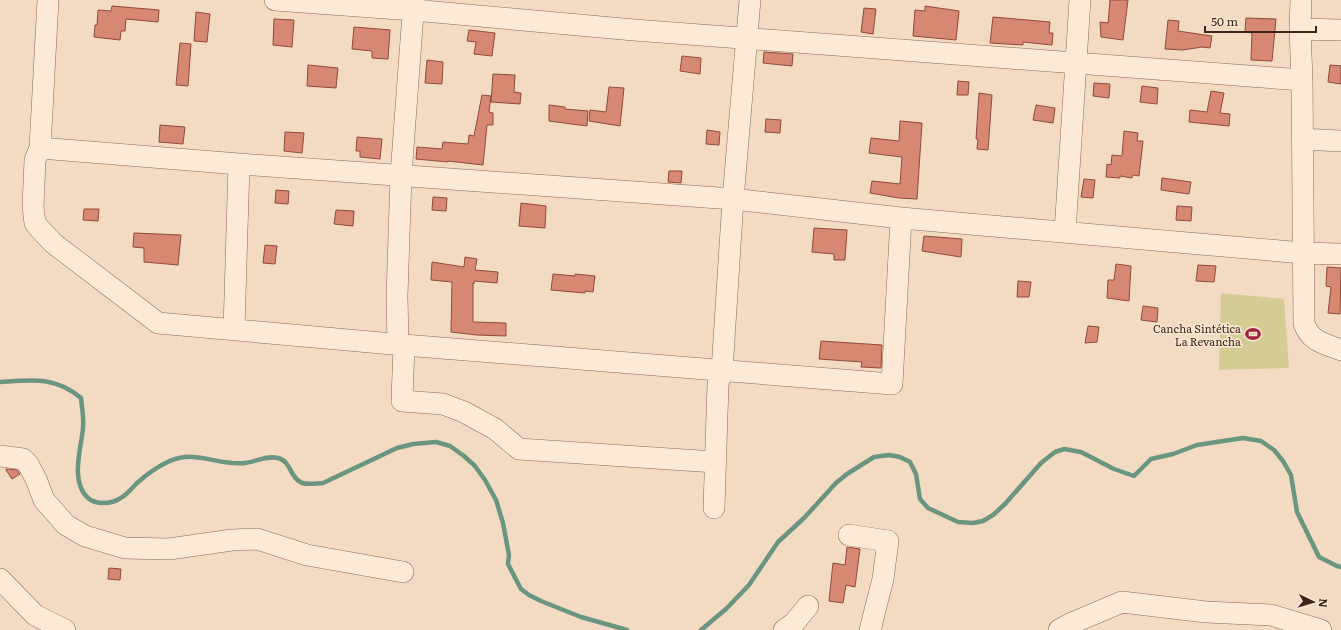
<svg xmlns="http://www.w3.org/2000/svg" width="1341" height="630" font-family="Literata,serif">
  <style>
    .green { fill: #d3cd94 }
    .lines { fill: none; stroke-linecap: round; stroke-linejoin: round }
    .stream { stroke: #6a9581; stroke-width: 4.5 }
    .building { fill: #d68873; stroke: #914a39 }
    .minor-casing { stroke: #8f6956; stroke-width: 22 }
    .minor { stroke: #fce9d6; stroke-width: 21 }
    .labels { text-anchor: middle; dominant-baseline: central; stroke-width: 3.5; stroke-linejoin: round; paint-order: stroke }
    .poi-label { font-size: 11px; fill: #3d251c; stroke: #f9e6d2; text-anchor: end }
  </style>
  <rect width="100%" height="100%" fill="#f3dac2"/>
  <path class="green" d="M1221 293 1284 299 1289 368 1219 370Z"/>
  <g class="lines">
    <path class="stream" d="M0 382C32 380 55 376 81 398 82 408 84 418 83 428 81 449 70 482 88 498 96 505 111 504 119 499 126 496 132 488 137 483 148 473 165 461 179 458 201 453 223 466 245 463 256 462 266 455 278 458 291 461 290 478 302 483 309 485 317 483 323 483L397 448 413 444 436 442 450 446 464 456 475 466 485 480 496 500 503 523 509 555 508 564 521 589 529 595 541 601 581 617 627 630
      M701 630 726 609 749 585 778 542 804 518 836 483 847 474 874 457 889 455 900 457 910 462 916 474 920 499 928 508 958 522 973 523 983 521 993 515 1005 504 1041 463 1055 452 1064 449 1081 452 1114 469 1134 476 1151 459 1173 454 1197 445 1243 438 1261 441 1274 450 1283 461 1291 475 1297 512 1319 557 1337 566 1341 567"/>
  </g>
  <path class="building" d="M1110 0H1128L1123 40 1101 37 1100 22 1108 23Z
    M112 6 159 10 158 22 126 19 125 31H121L120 40 94 37 95 25H97L98 10 111 11Z
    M925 6 959 11 956 40 913 36 915 10 925 11Z
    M864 8 876 9 873 34 861 32Z
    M196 12 210 14 207 42 194 41Z
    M993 17 1050 22 1049 33H1053L1052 45 1023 42V45L990 43Z
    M1246 18 1276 19 1272 61 1251 60 1252 33 1245 32Z
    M274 19 294 20 292 47 273 45Z
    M1168 20 1179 21 1178 31 1212 36 1210 48 1202 47 1183 50 1165 49Z
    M354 27 390 30 388 59 372 58V51L352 49Z
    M469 30 495 33 492 56 474 54 476 42 467 41Z
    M180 43 191 44 188 86 176 85Z
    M764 52 793 54 792 66 763 63Z
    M682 56 701 58 700 74 680 71Z
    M427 60 443 62 442 84 425 83Z
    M308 65 338 68 336 88 307 86Z
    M1330 65 1341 66V84L1328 82Z
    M493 74 515 75 514 92 521 93 520 104 491 102Z
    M958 81 969 82 968 95H957Z
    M1094 83 1110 84 1109 98 1093 96Z
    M1142 86 1158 88 1157 104 1140 102Z
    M609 87 624 88 620 126 589 121 590 110 606 112Z
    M1211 91 1224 93 1220 113 1230 114 1229 126 1189 122 1190 110 1207 112Z
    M979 93 992 95 988 150 977 149 978 139H976Z
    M482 95 491 96 489 112 493 113V125H487L483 165 448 161V162L416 159 417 147 442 149 443 142 468 144 469 135 474 136Z
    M549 105 565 107V109L588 111 587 126 549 121Z
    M1036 105 1055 108 1053 123 1033 120Z
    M766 119 781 120 780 133 765 132Z
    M900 121 922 123 917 199 899 198 870 193 872 181 900 184 902 157 869 153 871 138 899 141Z
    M160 125 185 127 183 144 159 142Z
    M707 130 720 132 719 145 706 144Z
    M1124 131 1138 133 1137 141H1143L1139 176 1133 175 1132 178 1120 176V178L1106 177 1107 164 1111 165 1112 155 1122 156Z
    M285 132 304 133 302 153 284 151Z
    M357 137 382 139 380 159 360 157V151H356Z
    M669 171H682L681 183 668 182Z
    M1162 178 1191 182 1189 194 1161 190Z
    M1084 179 1095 180 1093 198 1081 197Z
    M276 190 289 191 288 204 275 203Z
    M433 197 447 198 446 211 432 210Z
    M521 203 546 206 545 228 519 226Z
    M1177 206 1192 207 1191 221 1176 220Z
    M84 209H99L98 221 83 220Z
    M336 210 354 211 353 226 334 224Z
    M814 228 847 230 845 260H834V254L812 252Z
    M134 233 181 235 178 265 144 262V248L133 247Z
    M924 236 962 239 961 257 922 251Z
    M265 245 277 246 275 264 263 263Z
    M465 257 477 259 475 270 498 272 497 283 474 281V284L473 283V322L506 323V336L477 335 451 332 452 282 431 280 432 262 464 267Z
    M1116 264 1131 266 1129 301 1107 298 1108 280H1114Z
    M1198 265 1216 266 1214 282 1196 281Z
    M1327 267 1341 268 1340 314 1328 313 1331 287 1326 286Z
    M553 274 575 276V274L595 276 593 292 585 291V293L551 290Z
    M1018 281 1031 282 1029 297H1017Z
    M1143 306 1158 308 1157 322 1141 320Z
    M1088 326 1099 327 1097 342 1085 343Z
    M821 341 882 345 881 368 861 367 862 362 819 359Z
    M6 469 17 470 20 474 12 479 6 470Z
    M847 547 860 549 855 587 846 585 843 603 829 601 833 563 845 565Z
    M109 568 121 569 120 580 108 579Z"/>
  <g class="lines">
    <defs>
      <path id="minor" d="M48 0 40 148 35 160 33 207 35 223 39 228 53 243 158 323 404 345 892 384 901 218
        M275 0 413 10 634 30 1302 80
        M1301 0 1300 29 1302 80 1304 323C1309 341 1325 344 1341 350
        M1300 29 1341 30
        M1302 139 1341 141
        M40 148 239 164 733 199 901 218 1303 253 1341 254
        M1065 232 1080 0
        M234 330 239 164
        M398 345 397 296 401 175 414 0
        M404 345 402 401 443 404 464 412 495 429 519 449 715 462
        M0 456 23 459 28 464 36 479 44 500 66 525 85 536 125 548 169 549 232 540 257 539 307 555 403 572
        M714 508 718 384 722 371 733 199 750 0
        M849 535 888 541 883 579 870 630
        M0 579 35 615 65 630
        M784 630 794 623 808 606
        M1059 630 1070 624 1122 602 1206 612 1271 615 1321 630"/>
    </defs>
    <use href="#minor" class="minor-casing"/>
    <use href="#minor" class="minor"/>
  </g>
  <defs>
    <symbol id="stadium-bare" viewBox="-9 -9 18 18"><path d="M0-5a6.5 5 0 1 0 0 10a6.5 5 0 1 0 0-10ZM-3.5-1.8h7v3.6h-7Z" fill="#a61f3c" stroke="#f9e6d2" stroke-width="2.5" paint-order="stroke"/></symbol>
  </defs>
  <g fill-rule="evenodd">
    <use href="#stadium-bare" x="1242" y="323" width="22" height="22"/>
  </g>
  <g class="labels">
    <g class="poi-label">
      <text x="1241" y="328">Cancha Sintética<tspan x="1241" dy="13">La Revancha</tspan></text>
    </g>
  </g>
  <g transform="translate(1313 602) rotate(95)" stroke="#f9e6d2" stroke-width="3" paint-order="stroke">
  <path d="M0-3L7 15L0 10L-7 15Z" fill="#3d251c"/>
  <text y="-6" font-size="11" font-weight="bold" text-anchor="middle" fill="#3d251c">N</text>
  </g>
  <path d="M1205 26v6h111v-6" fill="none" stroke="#3d251c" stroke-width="2"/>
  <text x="1211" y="26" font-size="12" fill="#3d251c" stroke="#f9e6d2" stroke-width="3" paint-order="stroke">50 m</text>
</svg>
